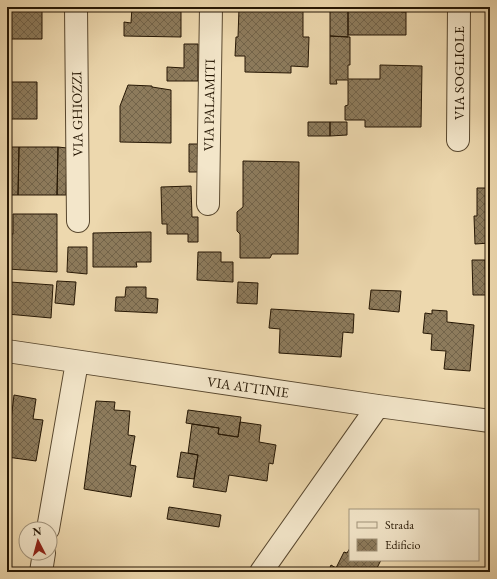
<svg xmlns="http://www.w3.org/2000/svg" width="497" height="579" font-family="'EB Garamond',serif">
  <style>
    .building { fill: url(#building-cross-hatch); stroke: #261704 }
    .lines { fill: none; stroke-linecap: round; stroke-linejoin: round }
    .street-casing { stroke: #58472e; stroke-width: 24 }
    .street { stroke: #f3e6ca; stroke-width: 22 }
    .labels { text-anchor: middle; dominant-baseline: central; stroke-width: 3.5; stroke-linejoin: round; paint-order: stroke }
    .street-label { font-size: 14px; fill: #261704; stroke: #f3e6ca }
  </style>
  <defs>
    <pattern id="building-cross-hatch" width="8" height="8" patternUnits="userSpaceOnUse"><rect width="8" height="8" fill="#8d7b5c"/><path d="M0 0l8 8M0 8l8-8" fill="none" stroke="#73644a"/></pattern>
  </defs>
  <rect width="100%" height="100%" fill="#edd8ae"/>
  <filter id="stains"><feTurbulence type="fractalNoise" baseFrequency=".005" numOctaves="4"/><feColorMatrix values="0 0 0 0 .2 0 0 0 0 .09 0 0 0 0 .02 0 0 0 .5 -.17"/></filter>
  <radialGradient id="worn" r=".72"><stop offset=".6" stop-color="#630" stop-opacity="0"/><stop offset="1" stop-color="#630" stop-opacity=".3"/></radialGradient>
  <path class="building" d="M7 7H42V39H7Z
    M132 7H181V37L124 36V22L131 23Z
    M348 7H401V12H406V35H348Z
    M239 8 303 9V37H309L308 67 291 66V73L245 72V56H235L236 37H238Z
    M330 8H348V37L330 36Z
    M330 36 350 37V65H348V79H380V65L422 66 421 127H365V120H345V106L348 105V80H336L337 84H330Z
    M184 44H198V81H167V67L184 68Z
    M7 82H37V119H7Z
    M128 85 152 86V87L171 90V143L120 142V106Z
    M308 122H330V136H308Z
    M330 122H347V135L330 136Z
    M189 144H198V172H189Z
    M7 147H19L18 195H7Z
    M19 147H58L57 195H18Z
    M58 147 67 148 66 195H57Z
    M243 161 299 162 298 254H272L270 258H240V234L237 231V212L243 207Z
    M191 186 192 217H198V242H188V234H167V224H162L161 187Z
    M477 188H490V243L475 244 474 216H477Z
    M13 214H57V272L7 269V234H13Z
    M151 232V262H136L137 267H93V233Z
    M68 247H87V274L67 272Z
    M198 252H221V262H233V282L197 280Z
    M472 260H485L486 295H473Z
    M486 271H490V295H486Z
    M57 281 76 282 74 305 55 303Z
    M7 282H10L8 303H7Z
    M10 282 53 285 51 318 7 314Z
    M238 282 258 283 257 304 237 303Z
    M126 287H146V298L158 299 157 313 115 311 116 297H125Z
    M371 290 401 291 399 312 369 309Z
    M271 309 354 314 353 333 343 332 341 357 279 353 280 329 269 328Z
    M432 310 447 311V322L474 325 470 371 444 369 446 351 431 350 432 334 423 333 425 313 432 314Z
    M14 395 36 399 33 419 43 420 36 461 7 457V436L9 437Z
    M96 401 115 402 114 410 130 411 128 435 135 436 130 465 136 466 131 497 84 489Z
    M188 410 241 417 238 437 218 434 219 428 186 423Z
    M240 422 261 425 259 442 276 445 273 464 269 463 267 481 229 475 226 492 193 487 198 455 188 453 192 424 219 428 218 434 238 437Z
    M181 452 198 455 194 479 177 477Z
    M169 507 221 515 219 527 167 519Z
    M350 548V560H381L375 572H328L331 565 336 568 344 552 347 553Z"/>
  <g class="lines">
    <defs>
      <path id="street" d="M76 7 78 221
        M458 140 459 7
        M208 204 211 7
        M7 351 378 406 490 421
        M48 529 77 362
        M41 572 44 553
        M261 572 378 406"/>
    </defs>
    <use href="#street" class="street-casing"/>
    <use href="#street" class="street"/>
  </g>
  <g class="labels">
    <g class="street-label">
      <text transform="translate(459 73) rotate(-90)">VIA SOGLIOLE</text>
      <text transform="translate(209 105) rotate(-89)">VIA PALAMITI</text>
      <text transform="translate(77 114) rotate(-91)">VIA GHIOZZI</text>
      <text transform="translate(248 387) rotate(8)">VIA ATTINIE</text>
    </g>
  </g>
  <rect width="497" height="579" fill="none" stroke="#edd8ae" stroke-width="24"/>
  <rect x="8" y="8" width="481" height="563" fill="none" stroke="#261704" stroke-width="2"/>
  <rect x="12" y="12" width="473" height="555" fill="none" stroke="#261704"/>
  <rect x="349" y="509" width="130" height="52" fill="#f3e6ca" stroke="#a1937b"/>
  <rect x="357" y="522" width="20" height="6" fill="#f3e6ca" stroke="#a1937b"/>
  <text x="385" y="529" font-size="12" fill="#261704">Strada</text>
  <rect x="357" y="539" width="20" height="12" fill="url(#building-cross-hatch)" stroke="#a1937b"/>
  <text x="385" y="549" font-size="12" fill="#261704">Edificio</text>
  <g transform="translate(38 541) rotate(354)"><circle r="19" fill="#f3e6ca" stroke="#a1937b"/>
  <path d="M0-3L7 15L0 10L-7 15Z" fill="#8f2418"/>
  <text y="-6" font-size="11" font-weight="bold" text-anchor="middle" fill="#261704">N</text>
  </g>
  <rect width="100%" height="100%" filter="url(#stains)"/>
  <rect width="100%" height="100%" fill="url(#worn)"/>
</svg>
